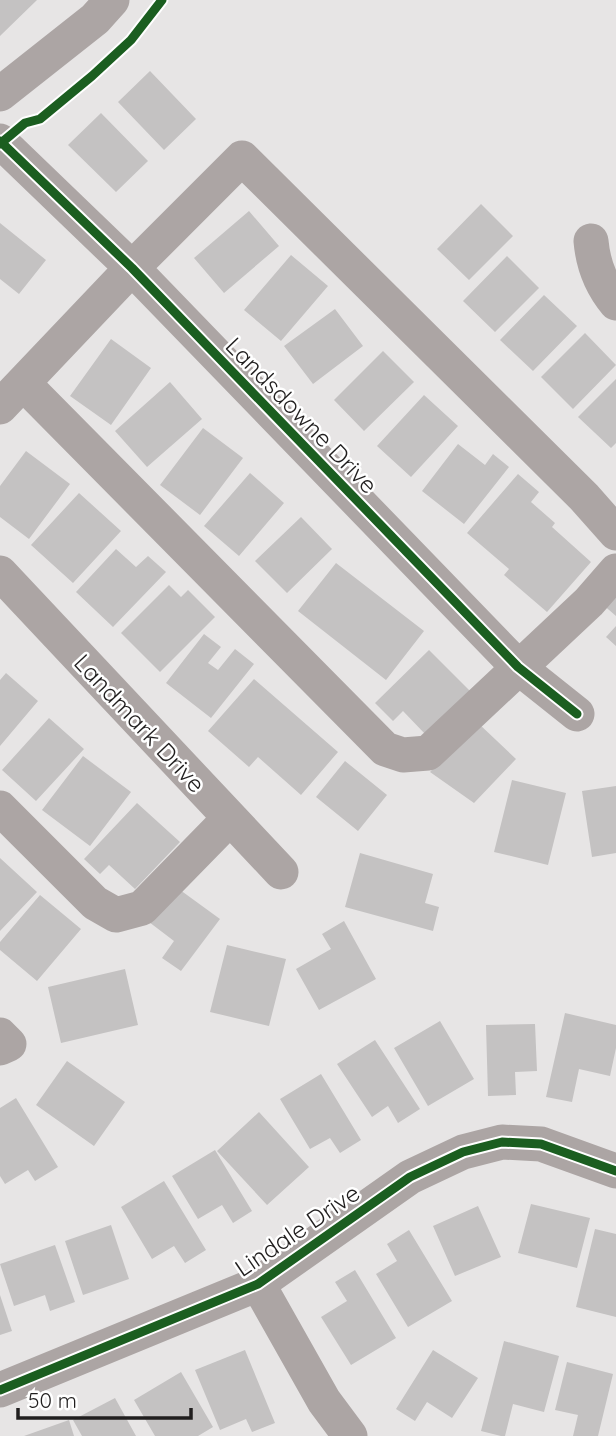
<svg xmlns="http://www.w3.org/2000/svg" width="616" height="1436" font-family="Quicksand,sans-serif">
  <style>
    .building { fill: #c4c2c2 }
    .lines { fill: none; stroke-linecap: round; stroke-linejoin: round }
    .minor { stroke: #aca5a4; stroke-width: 35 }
    .cycleway-casing { stroke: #fff; stroke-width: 13 }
    .cycleway { stroke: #1b5e20; stroke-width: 9 }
    .labels { text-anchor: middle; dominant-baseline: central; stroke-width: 5; stroke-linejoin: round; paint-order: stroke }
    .street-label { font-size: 24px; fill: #201e1e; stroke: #fff }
  </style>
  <rect width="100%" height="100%" fill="#e7e5e5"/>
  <path class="building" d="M0 0H37L0 36Z
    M150 71 196 119 164 150 118 102Z
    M101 113 148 161 116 192 68 145Z
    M481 204 513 236 469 280 437 249Z
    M249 211 279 246 224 293 194 258Z
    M0 223 46 260 19 294 0 279Z
    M291 255 328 286 281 341 244 310Z
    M507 256 539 288 495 332 463 301Z
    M544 295 577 326 533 371 500 340Z
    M335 309 363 346 313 384 284 346Z
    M585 333 616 365 573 409 541 377Z
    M111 339 151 368 111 425 70 396Z
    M383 351 414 382 364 431 334 400Z
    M616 379V443L611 448 578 417Z
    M170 382 202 419 147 467 115 431Z
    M424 395 458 426 411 477 377 446Z
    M203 428 243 458 200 515 160 485Z
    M458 444 485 465 493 454 509 467 464 524 422 491Z
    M26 451 70 484 29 539 0 517V486Z
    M250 473 284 503 239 556 204 526Z
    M518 474 539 492 531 502 555 523 552 527 591 562 547 612 504 575 509 569 467 533Z
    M79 493 121 531 73 583 31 545Z
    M301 517 332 549 287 593 255 561Z
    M116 549 136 567 148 556 166 572 113 627 76 592Z
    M336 563 424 631 386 680 298 611Z
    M169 585 181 597 188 590 215 617 160 672 121 633Z
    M616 587V616L601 603Z
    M616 626V646L606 637Z
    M204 634 221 647 208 663 218 670 235 649 254 664 211 718 166 683Z
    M429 650 470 691 426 735 403 711 393 721 375 703Z
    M6 673 38 701 0 746V680Z
    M254 679 338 752 301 795 258 757 249 767 208 731Z
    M49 718 84 749 36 801 2 770Z
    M478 723 516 759 474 803 430 772Z
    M83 756 131 792 90 846 42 810Z
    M345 761 387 795 358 831 316 797Z
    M512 780 566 793 548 865 494 852Z
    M616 786V853L592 857 582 791Z
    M137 803 180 842 135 889 109 865 100 874 84 859Z
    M360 853 433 874 425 903 439 907 433 931 345 907Z
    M0 858 37 892 0 931Z
    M176 887 220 919 181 971 162 958 174 941 149 922Z
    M40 895 81 929 37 981 0 950V942Z
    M344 921 376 979 319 1010 296 969 331 949 322 934Z
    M227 945 286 959 269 1026 210 1012Z
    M125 969 138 1025 61 1043 48 987Z
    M565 1013 616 1025V1048L610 1076 579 1069 572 1102 546 1097Z
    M440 1021 474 1079 428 1106 394 1048Z
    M535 1024 537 1071 515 1072 516 1095 488 1096 486 1025Z
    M375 1040 420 1109 398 1123 388 1106 372 1117 337 1064Z
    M67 1061 125 1102 94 1146 36 1105Z
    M321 1074 361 1140 340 1153 330 1138 310 1149 280 1099Z
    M16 1098 58 1167 35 1181 28 1170 5 1184 0 1176V1108Z
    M259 1112 309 1167 267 1205 217 1151Z
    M215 1150 252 1211 233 1223 222 1205 198 1219 172 1176Z
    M164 1181 206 1250 185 1263 174 1246 152 1259 121 1207Z
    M531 1204 590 1218 577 1268 518 1253Z
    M478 1206 501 1257 455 1276 433 1226Z
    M111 1225 129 1279 83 1295 65 1241Z
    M595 1229 616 1234V1317L576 1307Z
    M409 1230 452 1301 408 1327 376 1274 397 1261 387 1244Z
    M55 1245 75 1302 50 1311 45 1295 14 1306 0 1264Z
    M355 1270 396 1338 351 1365 321 1317 347 1301 335 1282Z
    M0 1295 12 1331 0 1335Z
    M504 1341 559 1356 544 1412 513 1404 505 1436H501L481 1431Z
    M245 1350 275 1423 252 1432 246 1419 220 1430 195 1370Z
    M433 1350 478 1378 452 1418 427 1402 415 1421 396 1409Z
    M567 1362 613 1374 598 1436H573L578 1415 555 1410Z
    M181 1372 213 1427 198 1436H155L134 1400Z
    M115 1398 136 1436H82L73 1420Z
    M69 1420 74 1436H24Z"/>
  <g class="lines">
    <path class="minor" d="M0 94 95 19 112 0
      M0 141 132 268 518 667 577 714
      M591 241C593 264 601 285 616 303
      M23 383 385 749 403 755 428 753 589 602 616 571
      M0 407 132 268 242 158 584 497 616 533
      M0 573 281 872
      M0 808 95 903 116 915 142 908 230 818
      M0 1035 9 1044 0 1048
      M258 1284 324 1401 350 1436
      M0 1390 258 1284 410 1177 463 1152 502 1142 541 1144 616 1171"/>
    <defs>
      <path id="cycleway" d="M0 141 132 268 518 667 577 714
        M0 144 25 123 40 119 92 76 131 40 162 0
        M0 1390 258 1284 410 1177 463 1152 502 1142 541 1144 616 1171"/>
    </defs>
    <use href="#cycleway" class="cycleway-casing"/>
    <use href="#cycleway" class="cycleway"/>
  </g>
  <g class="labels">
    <g class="street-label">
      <text transform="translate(302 415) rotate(46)">Landsdowne Drive</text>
      <text transform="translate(140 723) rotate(47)">Landmark Drive</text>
      <text transform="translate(297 1230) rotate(-34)">Lindale Drive</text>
    </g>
  </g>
  <path d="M18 1408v10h173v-10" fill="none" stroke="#201e1e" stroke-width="3.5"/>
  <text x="28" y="1408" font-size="21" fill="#201e1e" stroke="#ffffff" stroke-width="5" paint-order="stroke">50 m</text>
</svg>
